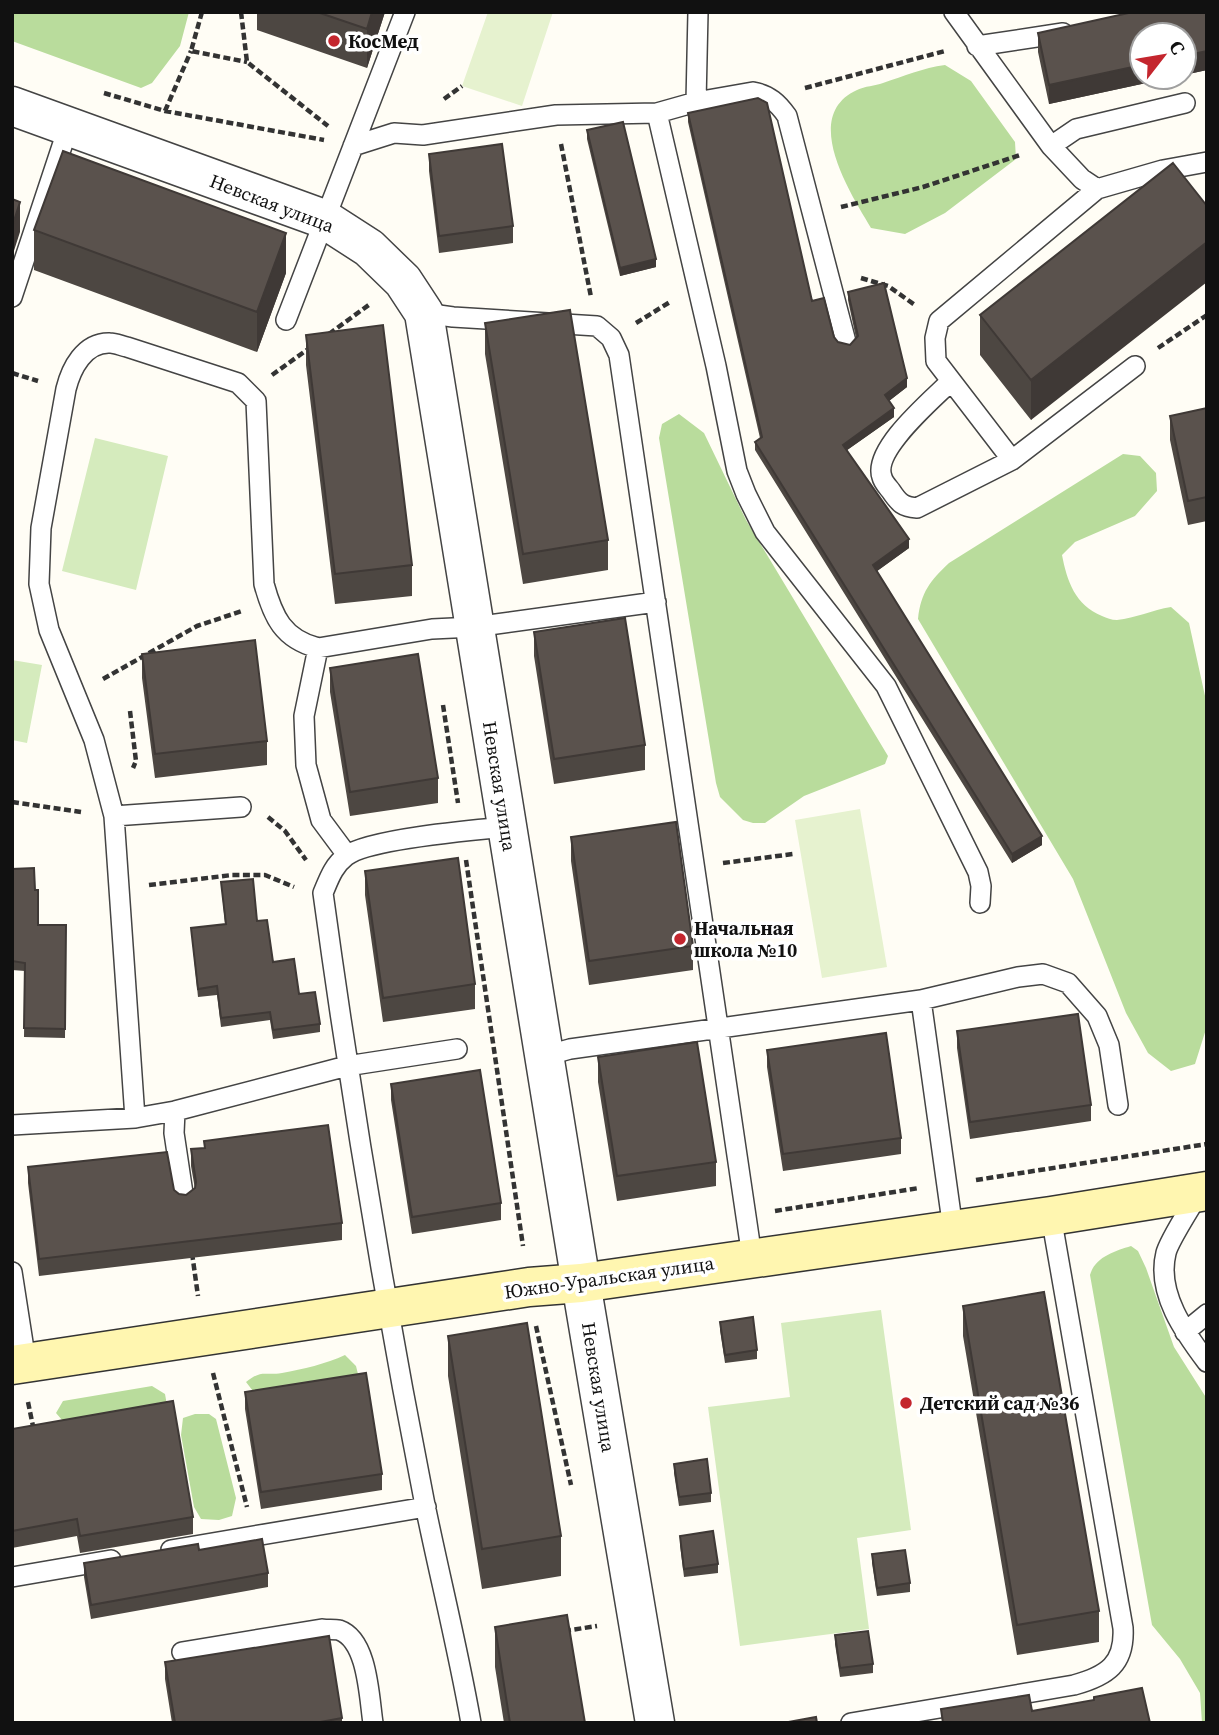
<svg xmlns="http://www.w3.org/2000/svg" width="1219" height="1735" font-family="'Source Serif 4',serif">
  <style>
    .green { fill: #d5ebbd }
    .forest { fill: #b9dc9c }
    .pitch { fill: #e6f2cf }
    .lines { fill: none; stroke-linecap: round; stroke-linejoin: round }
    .lane-casing { stroke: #444; stroke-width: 22 }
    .street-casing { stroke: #444; stroke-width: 41 }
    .secondary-casing { stroke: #333; stroke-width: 41 }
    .path { stroke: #333; stroke-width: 4.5; stroke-dasharray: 7 3.5; stroke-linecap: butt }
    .lane { stroke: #fff; stroke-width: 19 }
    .street { stroke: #fff; stroke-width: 38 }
    .secondary { stroke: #fff6b0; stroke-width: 38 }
    .wall { fill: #4d4742 }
    .shaded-wall { fill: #3f3936 }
    .building { fill: #5a524d; stroke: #3f3936; stroke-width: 2 }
    .poi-dot { fill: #c4262e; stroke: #fff; stroke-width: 2.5 }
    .labels { text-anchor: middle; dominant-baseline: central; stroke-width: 7; stroke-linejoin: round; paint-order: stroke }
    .poi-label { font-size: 19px; font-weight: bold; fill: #111; stroke: #fff; text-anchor: start }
    .street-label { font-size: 19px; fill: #111; stroke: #fff }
  </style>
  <rect width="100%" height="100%" fill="#fffdf5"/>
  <path class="green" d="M95 438 168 456 136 590 62 571Z
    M12 660 42 665 27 743 12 740Z
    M881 1310 911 1530 857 1538 869 1629 740 1646 708 1407 790 1397 781 1323Z"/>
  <path class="forest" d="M12 12H189L180 46 152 83 141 88 12 41Z
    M945 65 971 81 1015 142 1016 159 945 213 905 234 871 228C851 194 800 116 857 90 865 86 875 86 883 83 904 76 923 68 945 65Z
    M679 414 704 433 746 520 888 756 885 764 804 796 765 823H753L743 820 720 797 716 783 659 438 662 424Z
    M1123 454 1140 456 1156 473 1157 491 1135 516 1075 542 1062 555C1067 581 1075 605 1102 616 1107 618 1111 620 1117 620 1136 618 1152 610 1171 607L1189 623 1207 705V1026L1195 1064 1171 1071 1148 1053 1126 1013 1073 879 918 619C921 592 930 581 949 563Z
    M1131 1246 1138 1251 1146 1268 1174 1347 1207 1399V1723H1202L1200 1693 1180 1659 1152 1625 1090 1275C1095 1257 1115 1251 1131 1246Z
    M345 1355 356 1366 359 1378 259 1399 246 1382C263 1369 263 1376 282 1373 303 1369 326 1364 345 1355Z
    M152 1386 165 1394 168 1411 68 1427 56 1413 63 1401Z
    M195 1414H209L216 1419 236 1498 232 1516 219 1520 201 1519 194 1507 181 1435 183 1418Z"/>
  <path class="pitch" d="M488 12H553L522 106 462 86Z
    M860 809 887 967 822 978 795 820Z"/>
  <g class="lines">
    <defs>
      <path id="lane" d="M954 12 1051 146 1082 179 1097 189
        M977 46 1063 33
        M696 102 698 12
        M657 113 716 366 737 471 746 494 765 532 886 686 978 872 981 886 980 903
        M353 146 394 133 423 135 556 115 657 113 696 102 753 92C769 95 778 103 787 116L846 342
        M1051 146 1076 129 1185 103
        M12 297 68 128
        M424 313 453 317 597 326 611 338 619 355 752 1257
        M286 320 405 12
        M950 382C932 400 872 450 882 477 883 482 888 487 891 491 899 503 903 507 917 508L1012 460 1135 366
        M1012 460 936 361 935 338 939 321 1097 189 1163 170 1207 162
        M318 648 304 716 306 765 321 820 347 855
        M114 816 241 807
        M921 1000 953 1229
        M545 1056 570 1049 921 1000 1018 977 1043 974 1068 983 1097 1016 1109 1045 1118 1105
        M175 1111 174 1133 184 1200
        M135 1118 114 816 94 740 49 630 39 584 41 528 66 389C71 369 84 342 110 343 115 343 122 346 127 347L238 383 256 401 264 584C273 617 283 639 318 648L432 629 474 627 656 602
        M12 1125 135 1118 175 1111 347 1066 457 1049
        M1200 1191C1192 1206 1169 1240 1166 1253 1156 1293 1185 1333 1207 1362
        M12 1272 26 1362
        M1185 1332 1207 1314
        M171 1550 426 1507
        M12 1577 111 1560
        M182 1652 322 1629C327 1630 334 1629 339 1630 368 1640 369 1697 373 1723
        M471 1723C458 1649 440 1578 425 1505 385 1302 351 1098 323 893 329 879 333 866 346 856 369 839 474 830 507 827
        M851 1723 1074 1685C1107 1676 1125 1664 1123 1628L1051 1216"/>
      <path id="street" d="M12 106 324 219 369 248 403 281 424 313 581 1283 655 1723"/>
      <path id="secondary" d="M12 1365 529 1287 581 1283 1051 1216 1207 1191"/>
    </defs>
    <use href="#lane" class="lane-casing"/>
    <use href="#street" class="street-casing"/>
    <use href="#secondary" class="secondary-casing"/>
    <path class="path" d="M202 12 191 51 247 62
      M241 12 247 62 328 126
      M805 88 945 51
      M104 93 165 111 324 140
      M444 99 462 86
      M165 111 191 51
      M561 144 591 297
      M841 207 923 187 1020 155
      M861 278 888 286 915 305
      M636 323 670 302
      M329 334 370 304
      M1158 348 1207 315
      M12 373 38 381
      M272 375 311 347
      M103 679 197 626 242 611
      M443 705 458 803
      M130 711 136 761 133 768
      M12 802 81 812
      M268 817 285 831 306 860
      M466 860 523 1246
      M723 863 793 854
      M149 885 232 875H265L294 887
      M976 1180 1207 1144
      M775 1211 919 1188
      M192 1253 198 1296
      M536 1326 571 1485
      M213 1373 247 1507
      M28 1402 34 1431
      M564 1631 597 1626"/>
    <use href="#lane" class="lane"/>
    <use href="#street" class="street"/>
    <use href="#secondary" class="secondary"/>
  </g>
  <path class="wall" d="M257 12H385L367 68 257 30Z
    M1133 12H1207V70L1184 75V35H1142V77H1174L1049 104 1038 52V33Z
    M688 113 812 301 838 342 850 345 856 338 848 300V292L907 387 889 401 894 417 847 450 909 548 877 571 1042 845 1012 863 755 450V442L760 438 688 122Z
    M587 130 656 267 620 276 587 139Z
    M429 154 513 226V243L439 253 429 171Z
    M1173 163 1031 420 980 355V315Z
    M34 230 286 273 257 352 34 270Z
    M485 323 608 540V570L523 584 485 354Z
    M306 335 412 565V596L335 604 306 365Z
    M1207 408V521L1188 525 1170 440V416Z
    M534 632 645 745V770L554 784 534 656Z
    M142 654 267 741V765L155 778 142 678Z
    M330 668 438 778V803L350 816 330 692Z
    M571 837 693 946V970L589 985 571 861Z
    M12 869 35 890 38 925H66L65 1038 24 1037 25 971 12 970Z
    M365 871 475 984V1009L383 1022 365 895Z
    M221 882 257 921 273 962 299 994 320 1024V1032L273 1039 270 1020 221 1027 217 995 198 997 191 928 225 924Z
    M957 1031 1091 1105V1121L970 1139 957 1048Z
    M767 1050 901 1138V1154L783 1171 767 1067Z
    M598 1057 716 1162V1186L617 1201 598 1082Z
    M391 1084 501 1203V1220L412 1234 391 1100Z
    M204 1141 342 1223V1240L39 1276 28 1183V1167L186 1195 195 1189 191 1166V1149L204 1148Z
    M963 1306 1099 1611V1642L1017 1655 963 1336Z
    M720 1322 757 1350V1359L725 1363 720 1330Z
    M448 1336 561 1536V1576L482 1589 448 1376Z
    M245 1392 382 1474V1490L261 1509 245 1409Z
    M12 1429 193 1517V1534L80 1553 77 1536 12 1548Z
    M674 1464 711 1493V1502L679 1506 674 1473Z
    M680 1536 718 1564V1573L684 1577 680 1545Z
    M872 1554 910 1583V1592L877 1596 872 1563Z
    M84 1563 268 1573V1587L91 1619 84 1577Z
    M495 1627 585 1723H504L495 1667Z
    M835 1635 873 1664V1673L840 1677 835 1644Z
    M165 1662 342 1718V1723H172L165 1679Z"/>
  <path class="shaded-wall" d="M372 12H385L367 68V29Z
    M1207 51V70L1184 75V56Z
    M1142 65V77H1174L1049 104V85Z
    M20 202V232L12 257V227Z
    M286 233V273L257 352V312Z
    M1207 242V282L1031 420V380Z
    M656 259V267L620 276V268Z
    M907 378V387L885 404V395Z
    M894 408V417L843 453V445Z
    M909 539V548L873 574V565Z
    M1042 836V845L1012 863V854Z"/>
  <path class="building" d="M317 12H372L367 29Z
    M1133 12H1207V51L1184 56V35H1142V65L1049 85 1038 33Z
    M758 98 767 103 812 301 824 298 834 337 838 342 850 345 858 336 848 292 884 283 907 378 885 395 894 408 843 445 909 539 873 565 1042 836 1012 854 755 442 762 437 688 113Z
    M623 122 656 259 620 268 587 130Z
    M502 144 513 226 439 236 429 154Z
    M63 151 286 233 257 312 34 230Z
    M1173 163 1207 206V242L1031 380 980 315Z
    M12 199 20 202 12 227Z
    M570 310 608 540 523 554 485 323Z
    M383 325 412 565 335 574 306 335Z
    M1207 408V497L1188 501 1170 416Z
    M625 618 645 745 554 759 534 632Z
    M255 640 267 741 155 754 142 654Z
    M418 654 438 778 350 792 330 668Z
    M676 822 693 946 589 961 571 837Z
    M458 858 475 984 383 998 365 871Z
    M34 868 35 890H38V925H66L65 1029 24 1028 25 963 12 961V869Z
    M253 879 257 921 267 920 273 962 294 959 299 994 315 992 320 1024 273 1030 270 1012 221 1018 217 986 198 989 191 928 226 924 221 882Z
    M1078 1014 1091 1105 970 1122 957 1031Z
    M886 1033 901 1138 783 1154 767 1050Z
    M697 1042 716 1162 617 1176 598 1057Z
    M480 1070 501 1203 412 1217 391 1084Z
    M328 1125 342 1223 39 1259 28 1167 167 1152 174 1190 179 1194 186 1195 195 1188 196 1182 191 1149 205 1148 204 1141Z
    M1044 1292 1099 1611 1017 1625 963 1306Z
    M753 1317 757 1350 725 1355 720 1322Z
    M527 1323 561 1536 482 1549 448 1336Z
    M366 1373 382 1474 261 1492 245 1392Z
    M173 1401 193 1517 80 1536 77 1519 12 1531V1429Z
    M707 1459 711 1493 679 1497 674 1464Z
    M713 1531 718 1564 684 1569 680 1536Z
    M262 1539 268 1573 91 1605 84 1563 198 1544 199 1550Z
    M905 1550 910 1583 877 1588 872 1554Z
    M567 1615 585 1723H510L495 1627Z
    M868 1631 873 1664 840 1668 835 1635Z
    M329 1636 342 1718 315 1723H175L165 1662Z
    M1142 1688 1150 1723H943L941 1709 1029 1695 1032 1711 1094 1700V1697Z
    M816 1717 817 1723H783Z"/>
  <g class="poi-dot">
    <circle cx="334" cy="41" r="7"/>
    <circle cx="680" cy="939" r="7"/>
    <circle cx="906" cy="1403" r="7"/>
  </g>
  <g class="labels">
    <g class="poi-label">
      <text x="348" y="41">КосМед</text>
      <text x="694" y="928">Начальная<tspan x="694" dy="22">школа №10</tspan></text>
      <text x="920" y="1403">Детский сад №36</text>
    </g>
    <g class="street-label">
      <text transform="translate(272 203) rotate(21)">Невская улица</text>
      <text transform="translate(500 786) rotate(81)">Невская улица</text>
      <text transform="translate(609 1277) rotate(-8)">Южно-Уральская улица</text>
      <text transform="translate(599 1387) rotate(81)">Невская улица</text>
    </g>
  </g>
  <rect width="1219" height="1735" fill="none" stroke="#111111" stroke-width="28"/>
  <g transform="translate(1163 56) rotate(59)"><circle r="33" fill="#ffffff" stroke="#a0a0a0" stroke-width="2"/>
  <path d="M0-5L12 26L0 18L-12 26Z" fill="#c4262e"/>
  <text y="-10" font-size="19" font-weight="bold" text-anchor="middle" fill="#111111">С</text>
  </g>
</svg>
